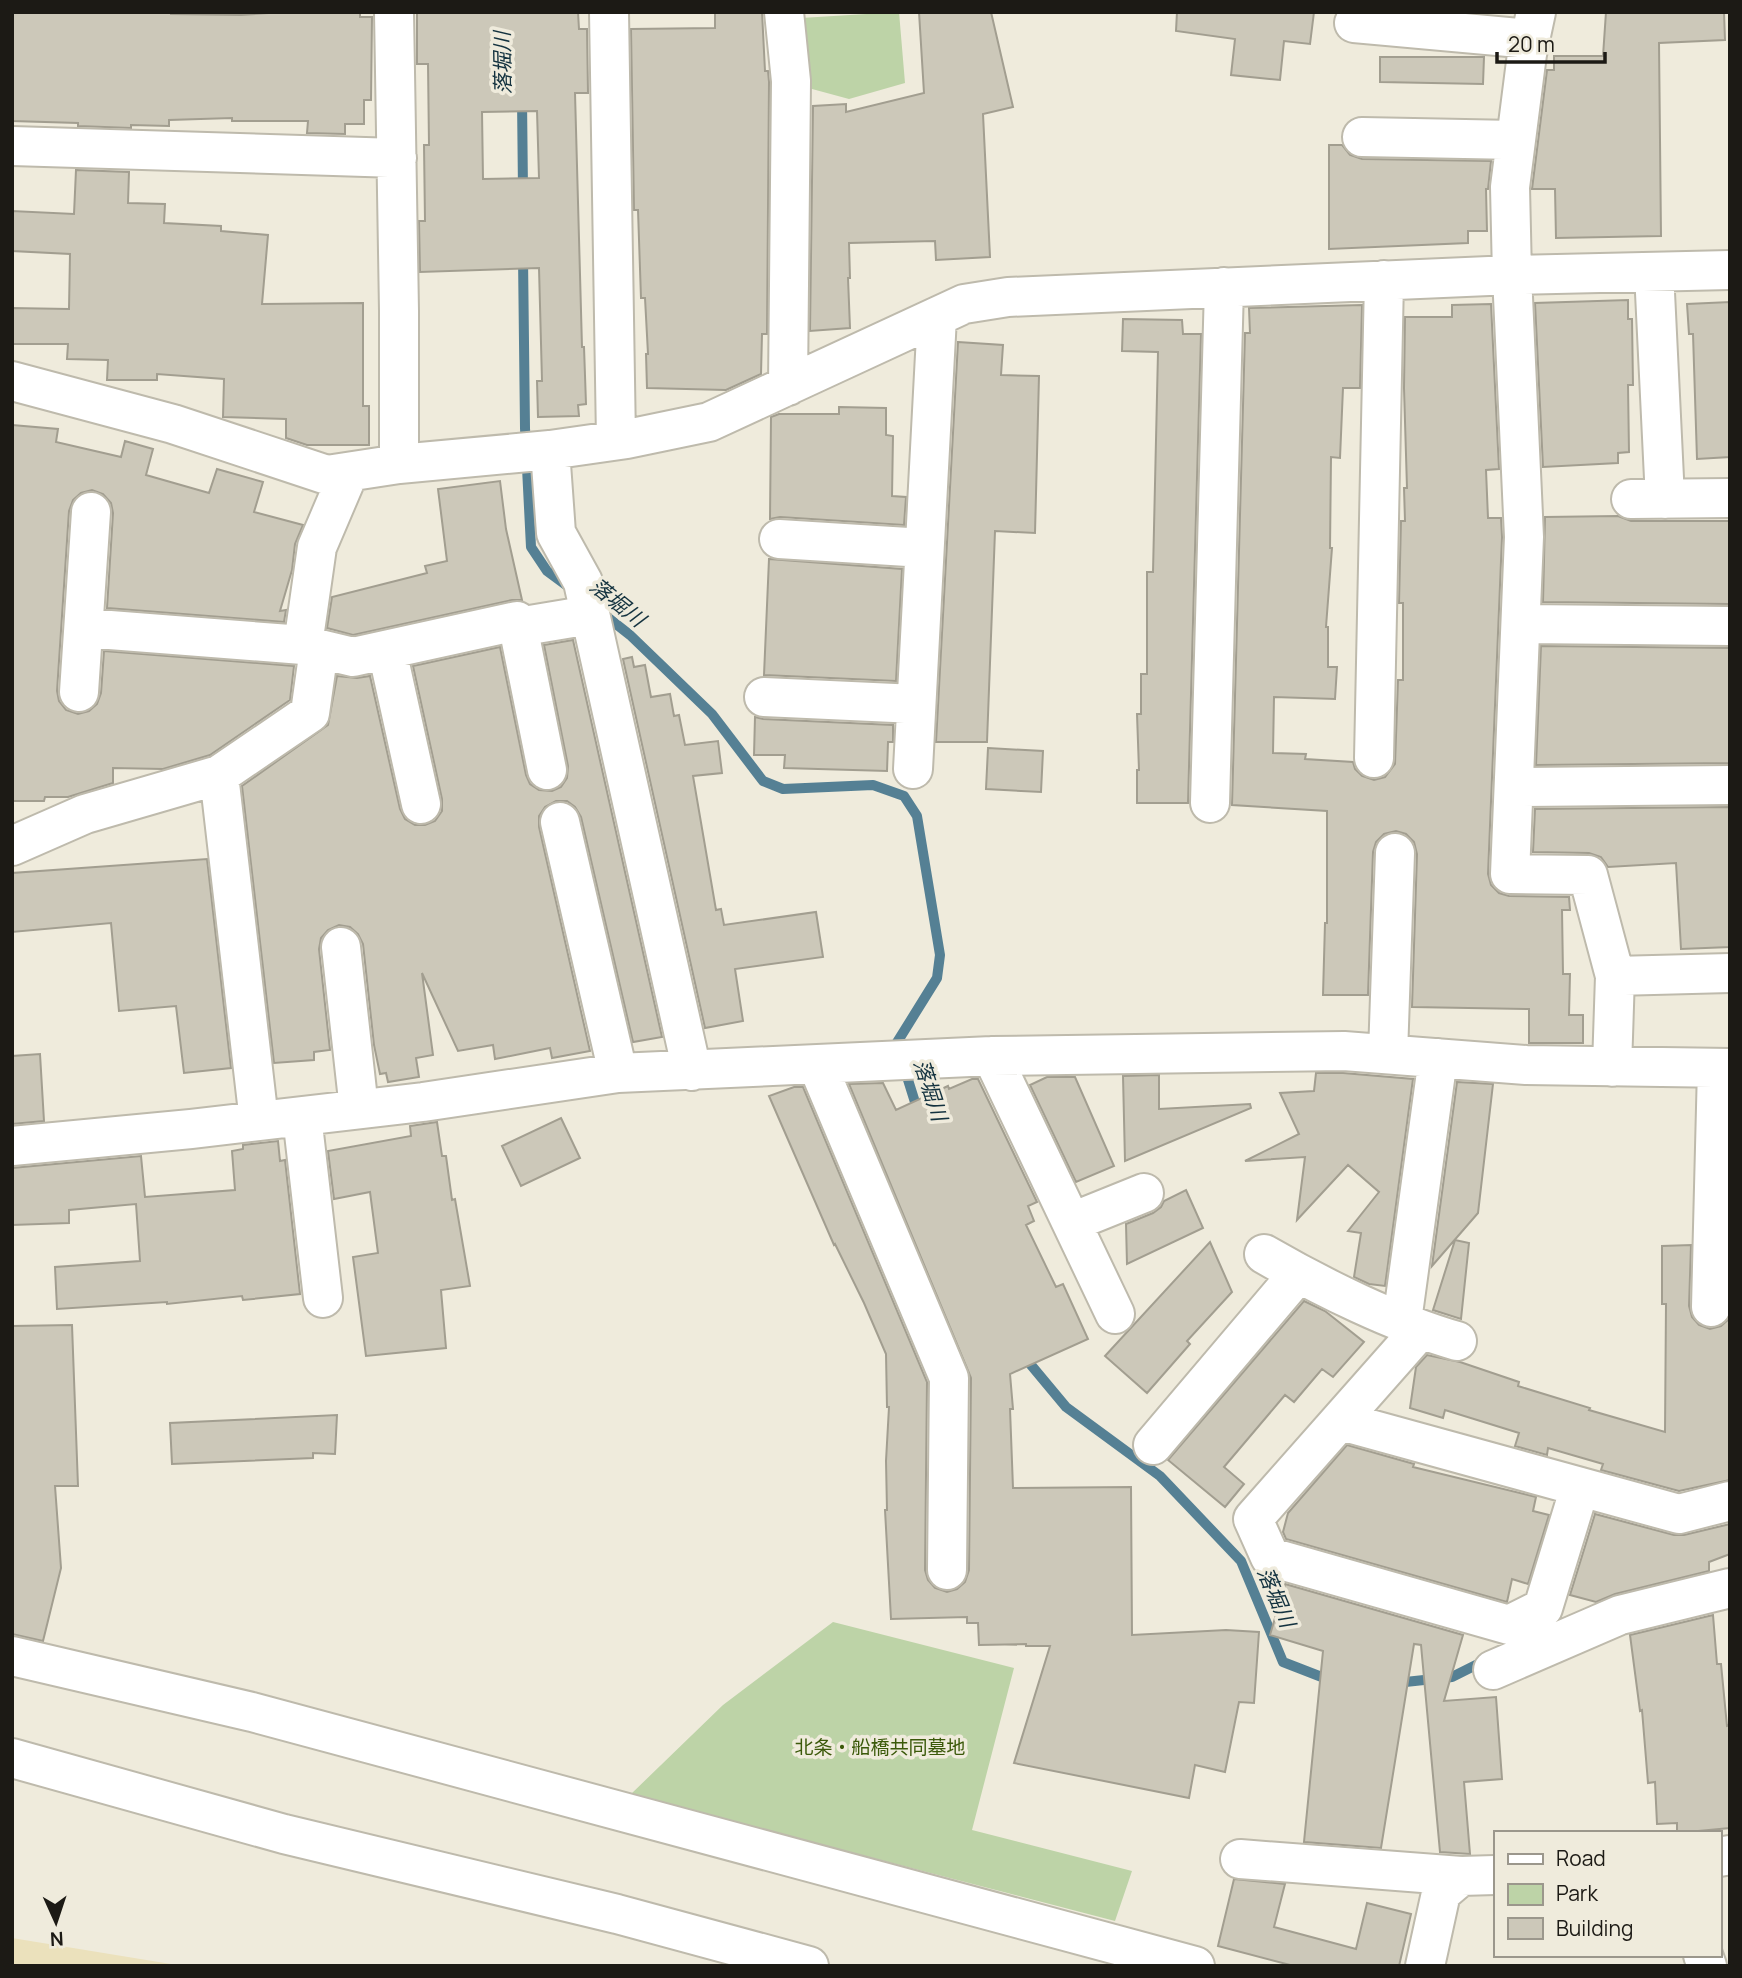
<svg xmlns="http://www.w3.org/2000/svg" width="1742" height="1978" font-family="Manrope,'Noto Sans JP',sans-serif">
  <style>
    .green { fill: #bdd3a7 }
    .sand { fill: #ebe1bc }
    .lines { fill: none; stroke-linecap: round; stroke-linejoin: round }
    .stream { stroke: #558094; stroke-width: 10 }
    .building { fill: #ccc8b9; stroke: #a29e90; stroke-width: 2; fill-rule: evenodd }
    .minor-casing { stroke: #bebaac; stroke-width: 42 }
    .minor { stroke: #fff; stroke-width: 38 }
    .labels { text-anchor: middle; dominant-baseline: central; stroke-width: 7; stroke-linejoin: round; paint-order: stroke }
    .park-label { font-size: 19px; fill: #3b590a; stroke: #efebdc }
    .water-label { font-size: 21px; font-style: italic; fill: #13323f; stroke: #efebdc }
  </style>
  <rect width="100%" height="100%" fill="#efebdc"/>
  <path class="green" d="M899 12 905 83 849 99 801 86V18Z
    M833 1622 1014 1668 972 1830 1132 1871 1115 1921 630 1795 723 1705Z"/>
  <path class="sand" d="M12 1938 183 1966H12Z"/>
  <g class="lines">
    <path class="stream" d="M522 99 523 191
      M523 257 525 428 531 547 547 571 570 588
      M602 613 630 635 712 714 763 781 783 789 873 785 904 796 917 816 940 955 937 978 896 1044 899 1052
      M904 1067 919 1115
      M1025 1353 1031 1365 1066 1407 1160 1476 1241 1561 1283 1662 1332 1681
      M1396 1683 1452 1677 1488 1659"/>
  </g>
  <path class="building" d="M12 12H171V14L241 15 283 12H360V17H372L371 100H364V124H345V134L307 133 308 121H232V118L169 120V126L131 125V128L78 126V123L12 121Z
    M417 12H578L579 29H587L588 93H575L582 347H584L586 404 578 405 579 416 538 417 537 381H542L539 268 420 272 419 221H425L424 145H429L428 64H417ZM537 111 539 178 483 179 482 112Z
    M715 12H762L765 71H768L769 82 767 334H762L761 374 726 390 647 388 646 354H648L645 298H641L638 210H634L631 29 715 28Z
    M919 12H991L1013 107 983 114 990 257 936 260 935 241 849 243 850 278H848L850 328 810 331 813 106 846 104V112L924 93Z
    M1177 12H1314L1310 44 1284 41 1280 80 1231 75 1235 39 1176 31Z
    M1606 12H1724L1725 40 1659 43 1661 236 1556 238 1555 189H1532L1547 70H1554V56H1603Z
    M1380 57H1484L1483 84 1380 82Z
    M1329 145H1342L1350 155 1362 159 1491 161 1488 189H1486L1487 231H1468V243L1329 249Z
    M76 170 129 172 128 203 165 204 164 223 221 226V231L268 235 262 304 363 303V406H369V445H307L286 438V419L223 417 224 379 157 374V380H107L108 360 67 359 68 344H12V308L69 309 70 254 12 251V211L74 214Z
    M1628 300V319H1632L1633 385H1628L1629 452 1618 453V463L1543 467 1535 303Z
    M1730 302V457L1697 459 1693 334H1689L1687 304Z
    M1491 304 1499 469 1486 470 1488 518H1501L1502 537 1488 874 1491 885 1499 893 1509 896 1569 897 1570 910H1562L1563 974H1570L1569 1015H1583V1043H1529V1009L1412 1007 1417 854 1414 842 1406 834 1396 831 1384 834 1376 842 1373 852 1368 995H1323L1325 923H1327V811L1232 805 1245 333H1250L1249 308 1362 305 1360 388H1343L1340 458 1331 457 1330 548H1332L1326 627H1328V667H1337L1335 699 1274 697 1273 753 1306 754 1305 759 1353 762 1355 769 1362 776 1374 780 1385 777 1395 764 1398 680H1403V603H1399L1401 521H1405L1404 488H1407L1404 388 1405 317H1452V305Z
    M1123 319 1182 320 1183 334H1201L1188 803H1137V770H1139L1137 714H1141V674H1147V572H1153L1158 352 1122 351Z
    M958 342 1003 345 1001 375 1039 376 1035 533 995 531 987 742H936Z
    M839 407 886 408V435L893 436 892 496 906 497 904 525 780 517 770 519 771 417 779 414H839Z
    M12 425 58 429 56 442 121 457 125 441 153 449 146 475 209 493 217 469 263 482 254 512 303 525 295 544 292 570 280 611 286 610 284 622 107 608 113 513 111 503 103 494 92 490 81 493 73 500 69 511 57 691 59 701 66 710 78 714 89 711 97 704 101 693 104 651 294 666 290 700 210 755 163 769 113 768V783L68 797H45L44 801H12Z
    M500 481 506 529 522 600H512L353 635 327 628 332 597 427 573 425 566 447 561 438 489Z
    M1618 516 1631 521H1730V604L1543 602 1545 517Z
    M769 559 902 569 896 681 764 675Z
    M573 640 662 1037 633 1042 581 817 575 807 567 801H556L545 807 539 816V827L590 1051 552 1058 550 1048 495 1059 493 1045 458 1051 422 973 433 1055 416 1058 419 1077 388 1082 386 1073 380 1074 374 1045 363 944 358 934 350 927 339 925 328 930 321 938 319 949 330 1050 314 1052V1060L274 1063 242 786 328 725 337 676 357 678 370 676 400 809 405 819 415 825H425L435 821 442 811V799L413 666 500 647 526 775 530 784 539 790 552 791 561 787 567 778 568 766 544 645Z
    M1541 646 1730 648V763L1536 765Z
    M632 657 634 667 645 665 651 697 670 694 674 716 679 715 685 745 718 741 722 773 693 776 716 910 721 909 724 925 816 912 823 957 735 969 743 1021 705 1028 623 659Z
    M755 717 763 719 893 725V742H888L887 771 784 768 785 755H754Z
    M988 748 1043 751 1041 792 986 789Z
    M1730 807V947L1681 949 1676 863 1608 867 1601 857 1589 853 1533 852 1535 809Z
    M207 859 231 1068 184 1073 176 1006 119 1011 111 923 12 932V873Z
    M40 1054 44 1121 12 1124V1056Z
    M1316 1073H1343L1413 1079 1385 1286 1369 1284 1354 1277 1361 1233 1348 1231 1379 1192 1348 1165 1297 1220 1305 1157 1245 1161 1299 1134 1280 1093 1314 1091Z
    M1159 1075V1109L1250 1104 1251 1108 1125 1161 1123 1076Z
    M1047 1077H1075L1114 1166 1076 1182 1030 1085Z
    M972 1079H978L1037 1202 1028 1206 1034 1221 1026 1225 1056 1287 1063 1284 1088 1339 1010 1374 1013 1409H1010L1013 1488 1131 1487 1132 1635 1226 1630 1259 1632 1254 1703 1239 1702 1225 1772 1195 1765 1189 1798 1014 1763 1050 1646H1026V1644L979 1645 978 1623H967V1617L891 1619 885 1510H887L886 1461 889 1407H887L886 1354 864 1303 835 1244 834 1245 769 1096 794 1087H803L927 1382 925 1570 928 1580 935 1588 947 1592 957 1589 965 1582 969 1570 971 1378 849 1084 883 1083 896 1110 948 1086 949 1089Z
    M1457 1082 1493 1084 1478 1213 1432 1266Z
    M561 1118 580 1158 521 1186 502 1146Z
    M437 1122 442 1156H446L452 1200 455 1199 470 1286 441 1290 446 1348 366 1356 353 1257 378 1253 370 1192 334 1199 328 1151 411 1136 410 1126Z
    M278 1141 280 1161 285 1160 300 1294 243 1300 242 1296 167 1304V1302L57 1309 55 1267 140 1261 136 1204 69 1210V1223L12 1225V1168L141 1156 145 1197 235 1190 232 1151 243 1149V1145Z
    M1186 1190 1203 1228 1127 1264 1126 1224 1153 1213 1161 1207 1164 1201Z
    M1455 1240 1469 1243 1461 1319 1433 1310Z
    M1210 1242 1232 1292 1187 1341 1190 1344 1147 1393 1105 1356Z
    M1691 1245 1689 1306 1692 1317 1699 1325 1710 1329 1721 1326 1730 1318V1480L1679 1491 1601 1470 1603 1464 1548 1448 1547 1455 1515 1446 1519 1433 1445 1410 1443 1418 1410 1408 1416 1367 1427 1355 1460 1362 1519 1382 1518 1386 1590 1408 1589 1410 1665 1432 1666 1304H1662V1246Z
    M1304 1301 1325 1311 1364 1342 1333 1377 1322 1369 1294 1402 1285 1395 1224 1467 1244 1484 1225 1507 1168 1460Z
    M72 1325 78 1486H55L61 1568 43 1641 12 1634V1326Z
    M337 1415 335 1454 313 1453V1458L172 1464 170 1423Z
    M1347 1445 1414 1464 1413 1467 1536 1497 1533 1511 1549 1515 1528 1584 1512 1579 1507 1602 1286 1539 1283 1532 1288 1513Z
    M1595 1514 1674 1535H1684L1730 1524V1554L1709 1562V1571L1615 1594 1596 1602 1570 1595Z
    M1285 1584 1463 1635 1444 1701 1496 1697 1502 1779 1464 1782 1470 1854 1440 1852 1421 1645 1414 1644 1381 1848 1304 1842 1323 1651 1270 1635Z
    M1713 1615 1717 1664H1721L1727 1726 1730 1725V1828L1677 1833V1823L1657 1824 1655 1782 1648 1783 1642 1710 1640 1711 1630 1635Z
    M1234 1879 1285 1884 1274 1927 1356 1949 1367 1903 1411 1914 1399 1966H1294L1218 1946Z"/>
  <g class="lines">
    <defs>
      <path id="minor" d="M394 12 399 311V464
        M609 12 616 440
        M784 12 791 81 788 386
        M1536 12 1527 54 1510 187 1512 275 1524 537 1510 874 1588 875 1615 976 1612 1067
        M1354 23 1530 39
        M1362 137 1516 140
        M12 146 397 158
        M1654 272 1665 499
        M12 381 173 424 327 475 399 464 550 450 627 439 709 422 964 304 1008 297 1512 275 1730 270
        M550 450 556 533 583 582 692 1071
        M349 472 317 547 303 645 353 657 517 621 547 770
        M1631 499 1730 498
        M779 539 924 548
        M1522 624 1730 626
        M518 627 590 615
        M84 628 303 645
        M387 650 421 804
        M79 692 91 512
        M764 697 916 704
        M1374 758 1384 280
        M913 769 937 317
        M219 775 259 1121
        M1515 787 1730 785
        M1210 803 1224 287
        M560 822 618 1073
        M12 846 85 814 219 775 310 713 319 649
        M341 947 359 1109
        M1615 976 1730 973
        M1388 1054 1395 853
        M992 1056 1115 1314
        M817 1064 949 1378 947 1570
        M302 1116 323 1298
        M12 1146 191 1129 423 1102 618 1073 992 1056 1344 1051 1526 1065 1730 1068
        M1072 1222 1144 1193
        M1264 1254C1321 1287 1394 1323 1457 1341
        M1711 1307 1717 1068
        M1402 1321 1438 1058
        M1420 1330 1253 1519 1270 1557 1509 1625 1543 1608 1580 1487
        M1341 1421 1679 1514 1730 1501
        M1153 1445 1298 1274
        M12 1656 252 1712 1195 1966
        M1493 1670 1620 1615 1730 1588
        M12 1758 284 1834 617 1914 809 1966
        M1719 1857 1730 1855
        M1240 1859 1461 1876
        M1703 1955 1707 1966
        M1425 1966 1441 1893 1461 1876 1495 1875"/>
    </defs>
    <use href="#minor" class="minor-casing"/>
    <use href="#minor" class="minor"/>
  </g>
  <g class="labels">
    <g class="park-label">
      <text x="880" y="1747">北条・船橋共同墓地</text>
    </g>
    <g class="water-label">
      <text transform="translate(502 63) rotate(-91)">落堀川</text>
      <text transform="translate(618 602) rotate(39)">落堀川</text>
      <text transform="translate(931 1090) rotate(72)">落堀川</text>
      <text transform="translate(1277 1597) rotate(67)">落堀川</text>
    </g>
  </g>
  <rect width="1742" height="1978" fill="none" stroke="#1c1a15" stroke-width="28"/>
  <rect x="1494" y="1831" width="228" height="126" fill="#efebdc" stroke="#9b978c" stroke-width="2"/>
  <rect x="1508" y="1854" width="35" height="10" fill="#ffffff" stroke="#9b978c" stroke-width="2"/>
  <text x="1556" y="1866" font-size="21" fill="#1c1a15">Road</text>
  <rect x="1508" y="1884" width="35" height="21" fill="#bdd3a7" stroke="#9b978c" stroke-width="2"/>
  <text x="1556" y="1901" font-size="21" fill="#1c1a15">Park</text>
  <rect x="1508" y="1918" width="35" height="21" fill="#ccc8b9" stroke="#9b978c" stroke-width="2"/>
  <text x="1556" y="1936" font-size="21" fill="#1c1a15">Building</text>
  <g transform="translate(56 1922) rotate(177)" stroke="#efebdc" stroke-width="5" paint-order="stroke">
  <path d="M0-5L12 26L0 18L-12 26Z" fill="#1c1a15"/>
  <text y="-10" font-size="19" font-weight="bold" text-anchor="middle" fill="#1c1a15">N</text>
  </g>
  <path d="M1497 52v10h108v-10" fill="none" stroke="#1c1a15" stroke-width="3.5"/>
  <text x="1508" y="52" font-size="21" fill="#1c1a15" stroke="#efebdc" stroke-width="5" paint-order="stroke">20 m</text>
</svg>
